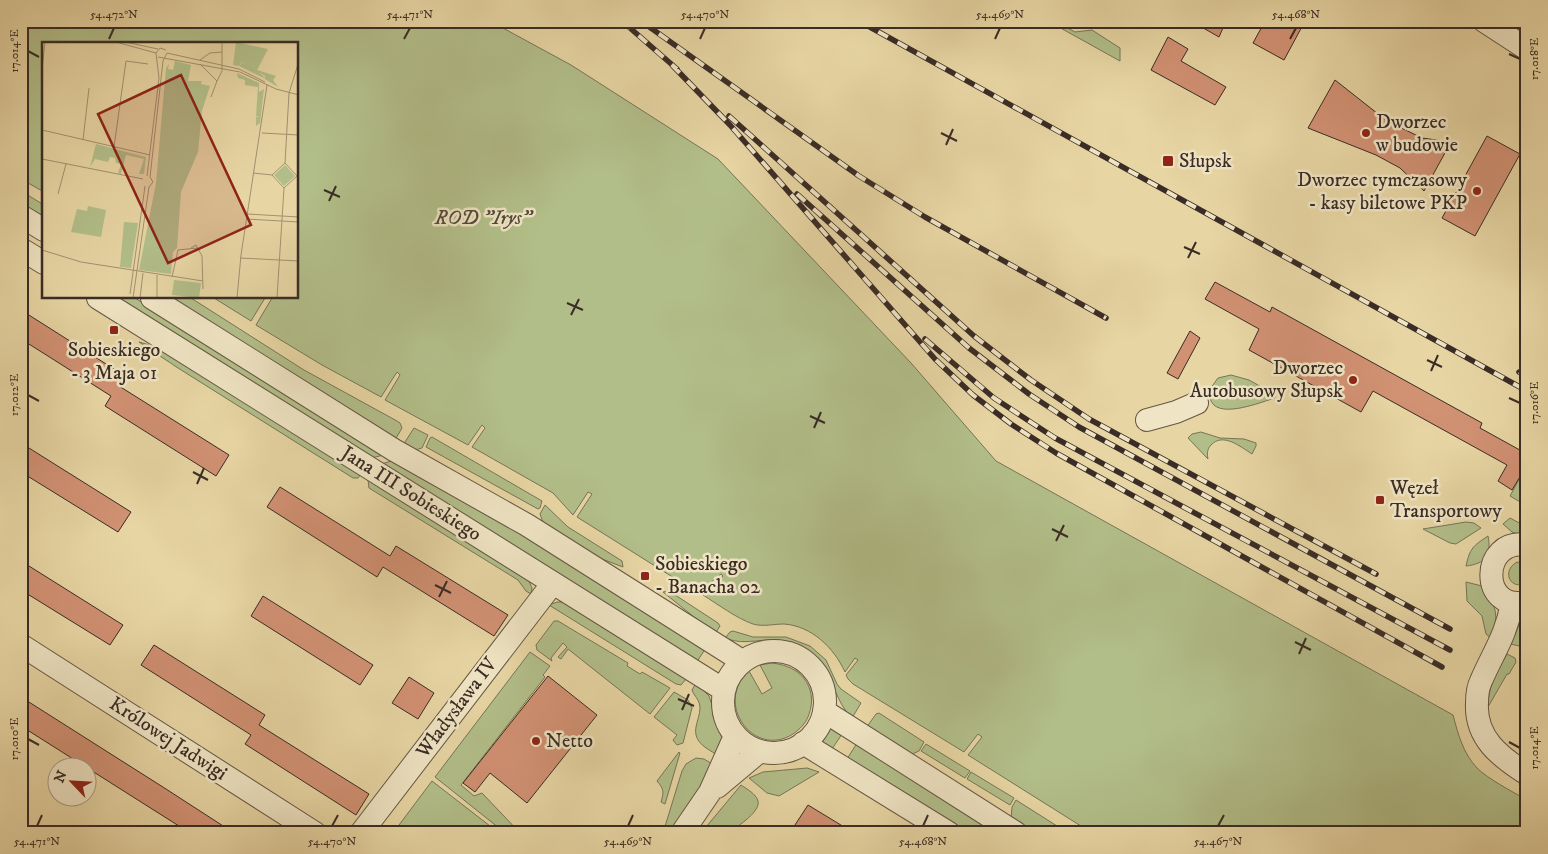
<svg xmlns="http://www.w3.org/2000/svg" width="1548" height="854" font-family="'IM FELL DW Pica',serif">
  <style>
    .green { fill: #b2be89; stroke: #767558 }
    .building { fill: #d19173; stroke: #3a2c26 }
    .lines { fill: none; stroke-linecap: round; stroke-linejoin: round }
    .minor-casing { stroke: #655645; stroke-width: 24 }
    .minor { stroke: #efe4c3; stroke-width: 22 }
    .rail-casing { stroke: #3a2c26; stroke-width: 5.5 }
    .rail { stroke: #efe4c3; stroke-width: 4; stroke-dasharray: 11; stroke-linecap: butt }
    .ticks { fill: none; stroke: #3a2c26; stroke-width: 2 }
    .poi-dot { fill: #8f2418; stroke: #efe4c3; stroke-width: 2 }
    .labels { text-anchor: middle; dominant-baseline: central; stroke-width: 5; stroke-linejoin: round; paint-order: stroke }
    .poi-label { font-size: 20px; fill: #3a2c26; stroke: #efe4c3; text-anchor: start }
    .park-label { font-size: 20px; font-style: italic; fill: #52493a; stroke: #efe4c3 }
    .street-label { font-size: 20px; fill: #3a2c26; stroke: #efe4c3 }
    .inset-road { fill: none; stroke: #a29171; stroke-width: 1 }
    .view { fill: #8f2418; fill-opacity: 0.15; stroke: #8f2418; stroke-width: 2.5 }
    .inset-edge { fill: none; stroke: #3a2c26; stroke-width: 2.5 }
    .neatline { fill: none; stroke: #3a2c26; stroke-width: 2 }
    .ticks-label { font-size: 12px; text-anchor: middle; fill: #3a2c26 }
  </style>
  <rect width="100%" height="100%" fill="#e7d5a3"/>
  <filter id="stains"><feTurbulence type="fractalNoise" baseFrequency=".004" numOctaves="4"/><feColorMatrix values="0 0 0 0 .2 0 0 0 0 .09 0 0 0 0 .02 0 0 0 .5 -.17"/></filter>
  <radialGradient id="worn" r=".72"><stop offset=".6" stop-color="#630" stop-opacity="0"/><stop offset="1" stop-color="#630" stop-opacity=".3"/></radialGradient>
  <path class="green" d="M21 21H490L571 65 718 159 911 363 996 461 1453 715C1458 734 1463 753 1477 768 1488 779 1513 792 1527 800V833H1133V831L1131 830 1129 833H1092L968 755 982 737 978 734 964 752 853 684 848 679 846 675 858 660 855 658 845 672C834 648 812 626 784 624 774 624 763 627 753 624 736 618 719 605 703 595L723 576 721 574 698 593 577 517 592 494 588 492 573 515 553 493 472 447 485 428 482 425 468 445 385 400 400 375 397 372 381 397 322 365 256 325 272 298H298V44H44V192L21 179Z
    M1048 21H1055L1075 32 1092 30 1120 48V61Z
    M21 191 44 205V220L21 205Z
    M115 298H135L384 455 371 458Z
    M168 298H191L304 370 397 421 400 423 402 428 395 440Z
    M214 298H265L251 321Z
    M139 342 160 348 362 473 358 478H353L178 368Z
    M1231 375 1249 380 1274 394 1275 398C1258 403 1205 425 1210 389L1218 378Z
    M414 428 428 435 422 448 415 450 403 445Z
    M1201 432 1220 438 1244 439 1256 443V446L1252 454C1241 447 1223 432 1211 445 1207 449 1207 454 1208 459L1188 438 1192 434Z
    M432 437 542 501 540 508 538 509 426 447 430 438Z
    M395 460 489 513 706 648 696 663 381 464Z
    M1523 472 1527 476V506L1510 496Z
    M368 480 528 579 532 588 531 594 526 591 518 580 369 488Z
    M545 505 568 527 622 561 623 567 602 559 544 525 540 514Z
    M1510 518 1527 527V537L1512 532 1503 524Z
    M1466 522 1474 523 1481 528 1456 544 1450 543 1423 529Z
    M1488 536C1492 555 1485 564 1466 566 1470 548 1473 546 1488 536Z
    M1517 562 1527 564V583C1510 591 1501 571 1517 562Z
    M1466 582 1482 586C1498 610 1498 612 1492 639L1486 634 1482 616 1467 601Z
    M669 591 718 623 720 626 715 634 663 592Z
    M557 602H563L687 678 681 685 676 684 549 605Z
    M1527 614V645L1523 647 1511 644 1519 625Z
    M554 621H558L628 663 627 666 640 674 642 672 670 688 650 714 568 649 561 659 558 657 567 647 563 643 551 658 552 661 537 650 536 645Z
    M733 631 753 637H786L810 646 826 660 837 684 841 689 861 703 852 718C835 702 834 678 820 661 808 647 785 638 767 640 751 641 740 644 725 638L730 632Z
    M530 652 550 666 543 675 545 677 461 785 474 796 482 793 520 833C514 833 510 831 504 832L435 777Z
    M1507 654 1515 658 1516 662 1509 674H1507L1488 707C1488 686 1497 671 1507 654Z
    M772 663C788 665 802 671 809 687 813 697 812 707 808 717 805 724 800 729 793 734 754 759 713 703 749 671L762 694 772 688 760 665Z
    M696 683 709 696 720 729 722 740 719 756C708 749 693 743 696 727 697 721 700 714 700 708 700 700 694 696 692 690Z
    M674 692 688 700 692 708 683 743 677 745 673 740 677 735 654 717Z
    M879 713 924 742 919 751 910 755 866 728 876 714Z
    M831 727 842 734 832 749 822 743Z
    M857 743 999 833H965L847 759Z
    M926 744 970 771 965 778 921 751Z
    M679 752 680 753 665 804 661 802C664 792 664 789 657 781Z
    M696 758 704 759 714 765 672 833H663L682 771 686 764Z
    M807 768 819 772 779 796 767 793 749 778 763 772Z
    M971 772 1014 798 1010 805 967 779Z
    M432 781 499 833H393Z
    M741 785C747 789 756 794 758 801 761 812 734 830 725 833 718 835 708 833 701 833Z
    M1016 800 1068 833H1032L1011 819 1012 807Z"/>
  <path class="building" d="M1191 21H1226L1219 37Z
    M1265 21H1305L1284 60 1253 43Z
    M1168 37 1188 49 1181 61 1226 87 1215 105 1151 70Z
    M1335 80 1387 121 1422 138 1451 142 1424 191 1400 168 1376 155 1308 128Z
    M1487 136 1520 154 1475 236 1442 218Z
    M1215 282 1270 312 1272 307 1482 423 1480 428 1527 454V465L1512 490 1498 481 1507 465 1373 391 1361 412 1249 350 1259 329 1205 299Z
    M21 310 125 376 119 386 229 455 216 476 105 406 111 396 21 339Z
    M1190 331 1200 338 1178 379 1167 373Z
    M21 443 131 512 118 532 21 472Z
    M280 487 390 556 396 546 508 615 494 636 383 567 377 577 267 507Z
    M21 561 123 625 110 645 21 590Z
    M263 596 373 665 360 685 251 616Z
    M154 645 265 715 259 725 369 794 356 815 245 744 251 735 141 665Z
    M548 676 597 715 527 803 490 773 475 792 463 783Z
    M409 677 434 693 418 719 392 703Z
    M21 697 166 789 234 833H190L21 726Z
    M808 805 854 833H801L793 828Z"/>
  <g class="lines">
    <defs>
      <path id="minor" d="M1484 21 1527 49
        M21 216 44 230
        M21 249 44 263
        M98 298 724 690
        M152 298 394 450 527 525 742 661
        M1147 420 1176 412 1197 403
        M1527 602C1479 613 1480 537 1527 545
        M1512 603C1506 636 1494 651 1481 681 1478 687 1477 695 1477 703 1475 738 1500 757 1527 774
        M21 645 315 833
        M723 702a51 51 0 1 1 102 0a51 51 0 1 1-102 0Z
        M824 711 1016 833
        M803 743 949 833
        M717 787 760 751
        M361 833 553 583
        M682 833 710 792 735 736"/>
    </defs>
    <use href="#minor" class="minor-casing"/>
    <use href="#minor" class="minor"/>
    <defs>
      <path id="rail" d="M622 21 677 69
        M641 21 859 176 925 217 1106 318
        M859 21 1527 391
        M672 65 730 125 935 359 973 395 1011 424 1056 453 1442 667
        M729 116 974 336 1031 380 1089 419 1376 574
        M797 194 969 348 1029 394 1079 427 1450 629
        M925 339 994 398 1055 438 1450 650
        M1519 372 1527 376"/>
    </defs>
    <use href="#rail" class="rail-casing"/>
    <use href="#rail" class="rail"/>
  </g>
  <path class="ticks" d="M109 39 114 28M404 39 410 28M700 39 705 28M995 39 1000 28M1290 39 1296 28M28 51 39 57M1509 54 1520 59M941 133 957 141M946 145 953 129M324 190 340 197M329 201 336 186M1184 247 1200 254M1188 258 1196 242M567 303 583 310M571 315 579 299M1427 360 1442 367M1431 371 1438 355M28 395 39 401M1509 398 1520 403M810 416 825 423M814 428 821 412M193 472 208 480M197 484 204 468M1052 529 1068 537M1056 541 1064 525M435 585 451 593M439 597 447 581M1295 642 1311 650M1299 654 1306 638M678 699 694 706M682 710 689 694M28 739 39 745M1509 742 1520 748M37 826 42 815M332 826 338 815M628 826 633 815M923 826 928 815M1218 826 1224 815"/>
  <g class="poi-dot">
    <circle cx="1366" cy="133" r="5"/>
    <rect x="1162" y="155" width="12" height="12" rx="2.5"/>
    <circle cx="1477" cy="191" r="5"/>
    <rect x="109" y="325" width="10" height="10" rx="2.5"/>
    <circle cx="1353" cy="380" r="5"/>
    <rect x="1375" y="495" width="10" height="10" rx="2.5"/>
    <rect x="640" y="571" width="10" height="10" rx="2.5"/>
    <circle cx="536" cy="741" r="5"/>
  </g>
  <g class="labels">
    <g class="poi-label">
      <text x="1376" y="122">Dworzec<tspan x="1376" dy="23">w budowie</tspan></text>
      <text x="1179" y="161">Słupsk</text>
      <text x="1467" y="180" text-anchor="end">Dworzec tymczasowy<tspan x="1467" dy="23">- kasy biletowe PKP</tspan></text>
      <text x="114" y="350" text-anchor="middle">Sobieskiego<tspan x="114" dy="23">- 3 Maja 01</tspan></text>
      <text x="1343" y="368" text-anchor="end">Dworzec<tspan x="1343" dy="23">Autobusowy Słupsk</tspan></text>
      <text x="1390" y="488">Węzeł<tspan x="1390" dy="23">Transportowy</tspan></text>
      <text x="655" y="564">Sobieskiego<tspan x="655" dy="23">- Banacha 02</tspan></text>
      <text x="546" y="741">Netto</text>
    </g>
    <g class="park-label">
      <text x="483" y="218">ROD "Irys"</text>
    </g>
    <g class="street-label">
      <text transform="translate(411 494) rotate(32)">Jana III Sobieskiego</text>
      <text transform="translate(457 708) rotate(-53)">Władysława IV</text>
      <text transform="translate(168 739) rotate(33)">Królowej Jadwigi</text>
    </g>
  </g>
  <g transform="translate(42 42)">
    <rect width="256" height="256" fill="#e7d5a3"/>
    <path d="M194 0 226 7 215 28 234 34 231 38 236 45 223 37V34L215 29 211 24 200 20 197 24 191 23ZM133 19 149 23 146 39H160L159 42 168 44 160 69 156 110 139 150 135 206 131 210 129 232 97 228 114 141 124 26 127 22 126 27 131 28ZM195 31 217 41V50L222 47 218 81 214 84V75L217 74H214L216 45 203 43V38L196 36ZM54 102 104 115 102 132H97L102 117 84 113 79 132 76 131 79 122 74 121 73 116 68 115 66 120 53 117 48 125ZM82 180 96 181 89 226 78 225ZM132 238 159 241 157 256 130 253Z" fill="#b2be89"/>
    <path d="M201 20 211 24 224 37 197 24Z" fill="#b2be89"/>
    <path d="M243 123 253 134 242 144 232 133ZM46 164 64 168 59 195 29 190 35 167 45 169Z" fill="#b2be89"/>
    <path class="inset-road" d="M74 0 114 11M83 0 116 7M125 11 197 27 223 40M116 15 198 30 234 47 257 53M158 18 168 11 180 10V0M158 22 175 39 180 29V10M0 27 3 0M169 55 175 39M0 88 108 113M220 91 257 93M41 98 47 46M72 105 84 19 106 22M0 117 101 137M243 121 247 51 257 19M243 121 255 134M211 131 230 133M230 133 242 146M230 133 243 121M105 134 117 36 114 11 118 6 124 8M108 135 121 19 125 11M242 146 255 134M16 152 24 122M205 172 257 175M204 177 257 180M149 206 154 203 160 214 161 247M0 208 39 220 161 239M198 216 257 219M115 233V256M130 235 136 208 155 206M88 252 103 144M91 256 107 145 111 140 108 135M98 256 101 231M195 256 199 213 225 43M235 256 242 146"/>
    <path class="view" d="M139 33 209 183 126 221 56 72Z"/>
    <rect width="256" height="256" class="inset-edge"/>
  </g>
  <rect width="1548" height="854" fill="none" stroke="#e7d5a3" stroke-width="55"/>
  <g transform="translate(72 782) rotate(295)"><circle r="24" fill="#efe4c3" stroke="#a79a84"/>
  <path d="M0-4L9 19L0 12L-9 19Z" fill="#8f2418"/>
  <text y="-8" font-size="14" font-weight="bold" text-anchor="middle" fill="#3a2c26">N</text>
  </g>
  <rect x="28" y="28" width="1492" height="798" class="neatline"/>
  <g class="ticks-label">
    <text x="114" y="18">54.472°N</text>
    <text x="410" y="18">54.471°N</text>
    <text x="705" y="18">54.470°N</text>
    <text x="1000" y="18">54.469°N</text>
    <text x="1296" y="18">54.468°N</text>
    <text transform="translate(14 51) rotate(-90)" y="4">17.014°E</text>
    <text transform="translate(1534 59) rotate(-90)" y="4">17.018°E</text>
    <text transform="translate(14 395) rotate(-90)" y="4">17.012°E</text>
    <text transform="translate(1534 403) rotate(-90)" y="4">17.016°E</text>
    <text transform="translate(14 739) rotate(-90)" y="4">17.010°E</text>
    <text transform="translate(1534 748) rotate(-90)" y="4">17.014°E</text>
    <text x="37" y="845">54.471°N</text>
    <text x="332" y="845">54.470°N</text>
    <text x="628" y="845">54.469°N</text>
    <text x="923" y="845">54.468°N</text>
    <text x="1218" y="845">54.467°N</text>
  </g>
  <rect width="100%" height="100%" filter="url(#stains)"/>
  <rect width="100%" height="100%" fill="url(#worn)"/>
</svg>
